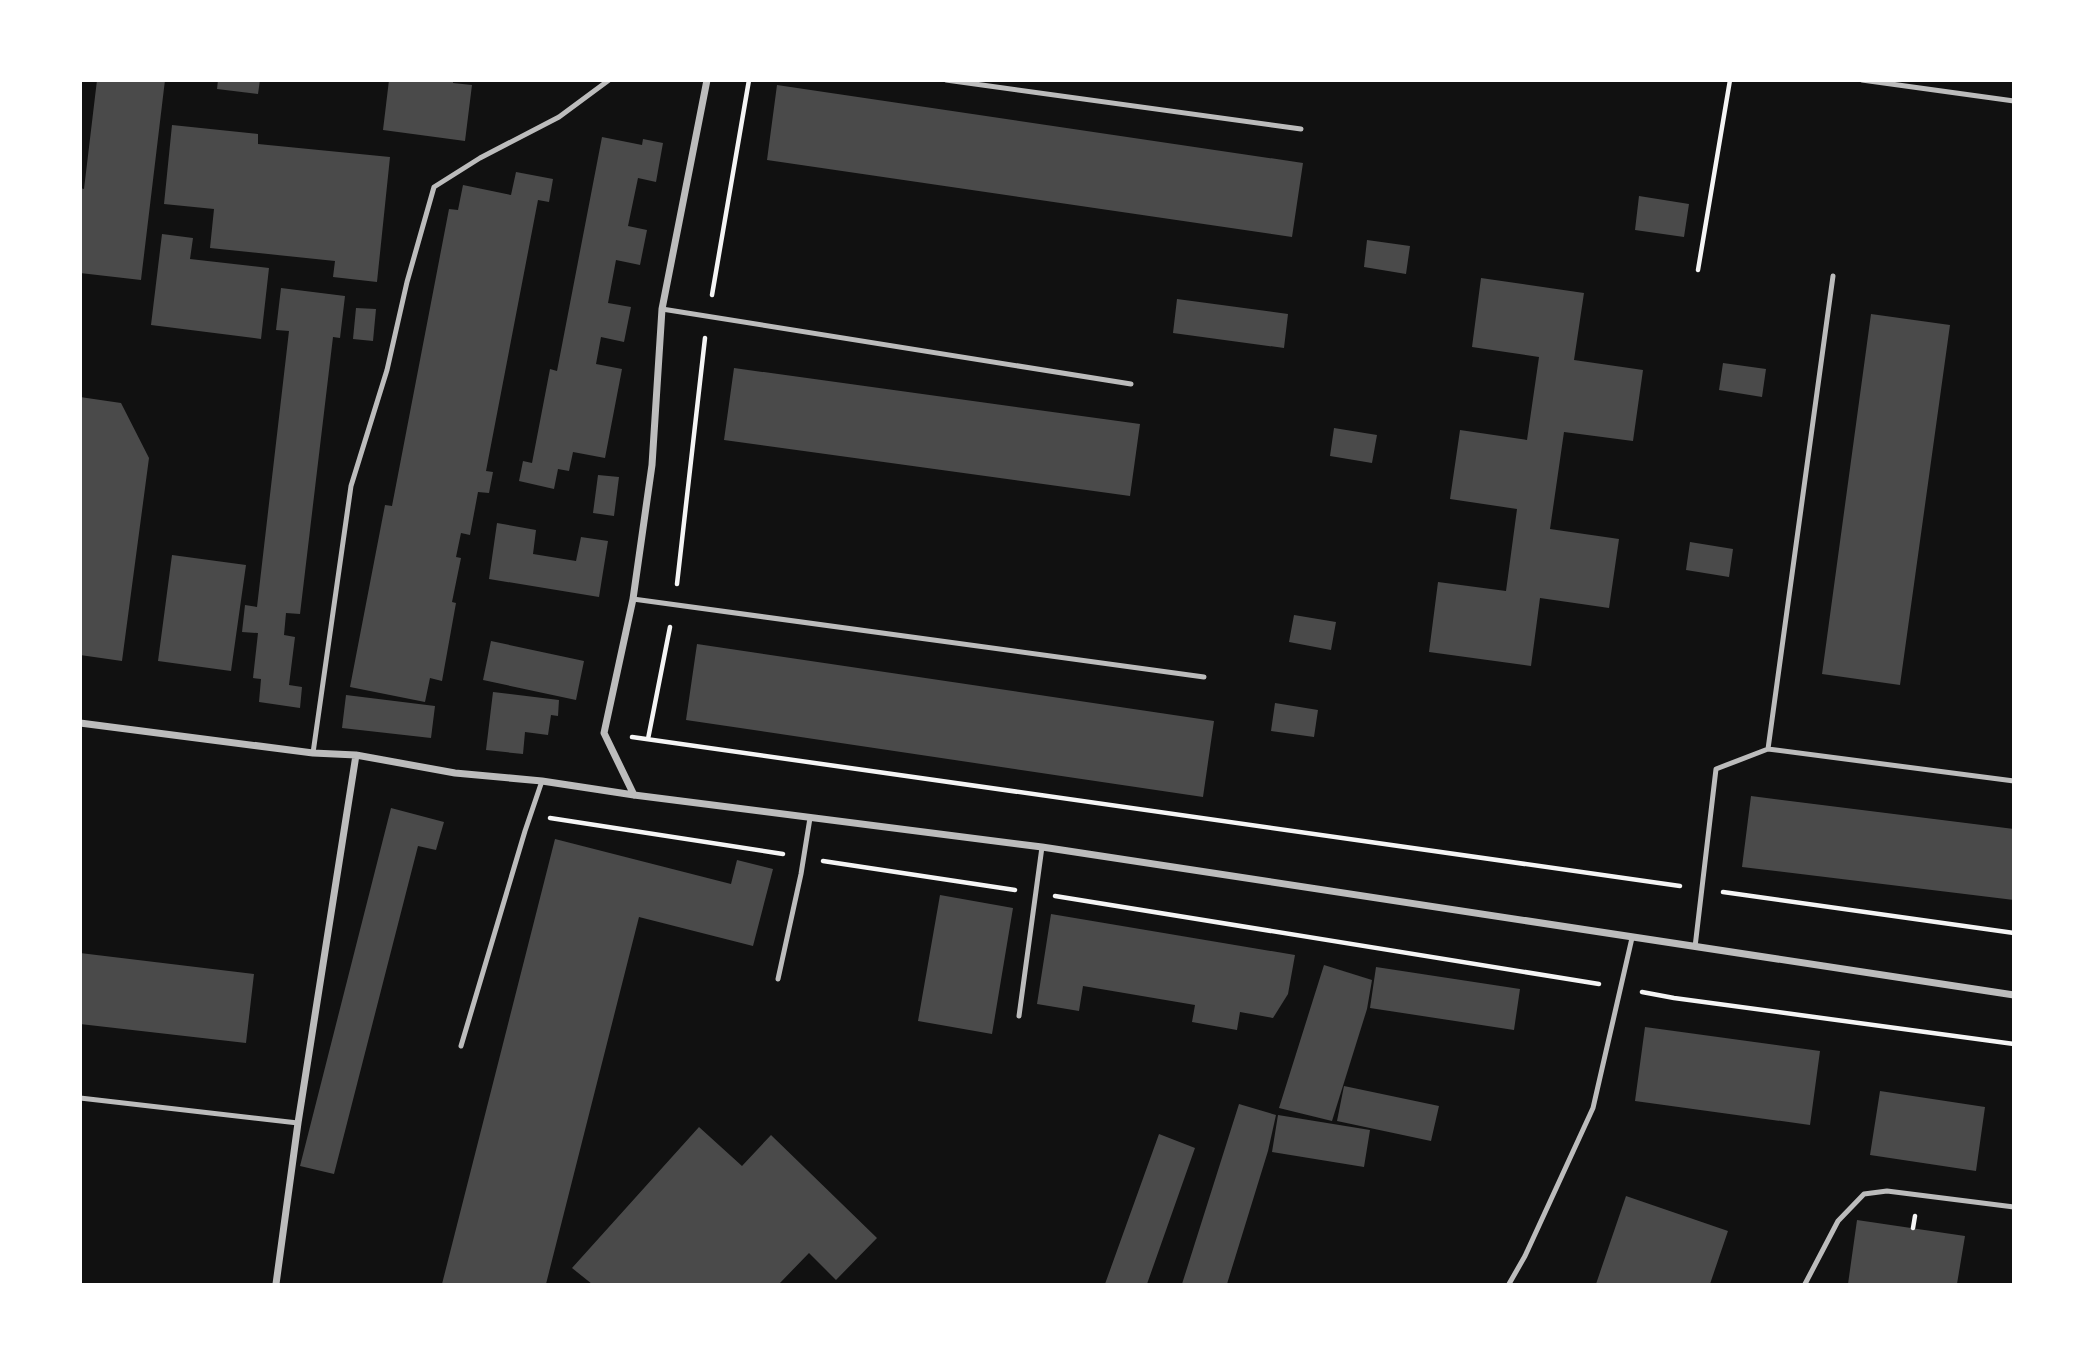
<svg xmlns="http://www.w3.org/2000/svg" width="2094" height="1365" font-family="Lato,sans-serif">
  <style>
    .building { fill: #4a4a4a }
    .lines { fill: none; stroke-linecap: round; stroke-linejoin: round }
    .path { stroke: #f5f5f5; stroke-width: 4.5 }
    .service { stroke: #bcbcbc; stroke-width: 5 }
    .minor { stroke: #bcbcbc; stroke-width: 7 }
  </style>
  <rect width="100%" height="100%" fill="#111"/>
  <path class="building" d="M97 80H165L141 280 80 273V188L84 189Z
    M218 80H260L258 94 217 89Z
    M389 80H453V83L472 85 465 141 383 130Z
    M777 85 1303 163 1292 237 767 160Z
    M172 125 258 134V144L390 157 377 282 333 277 335 261 210 248 214 209 164 204Z
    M602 137 642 145 643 139 663 143 656 182 638 178 628 226 647 230 640 265 616 260 608 303 631 307 624 342 601 337 596 364 622 369 605 458 573 452 569 471 558 469 554 489 519 481 523 461 532 463 550 369 557 371Z
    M516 172 553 179 549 202 538 200 486 471 493 472 489 493 478 492 470 535 461 533 456 557 461 558 452 602 456 603 442 681 430 678 425 702 350 687 385 505 392 506 449 209 458 210 463 185 511 195Z
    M1639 196 1689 204 1684 237 1635 230Z
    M162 234 193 238 190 259 269 268 261 339 151 325Z
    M1367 240 1410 246 1406 274 1364 267Z
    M1481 278 1584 293 1574 360 1643 370 1633 441 1564 432 1550 529 1619 539 1609 608 1540 598 1531 666 1429 652 1438 582 1506 591 1517 509 1450 499 1460 430 1527 440 1539 357 1472 347Z
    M281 288 345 296 340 338 333 337 300 614 286 613 284 635 295 637 289 685 302 687 300 708 259 702 261 679 253 678 258 633 242 632 245 605 257 607 289 331 276 330Z
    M1177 299 1288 314 1284 348 1173 333Z
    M356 308 376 309 373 341 353 339Z
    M1871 314 1950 325 1900 685 1822 674Z
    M1723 363 1766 369 1762 397 1719 390Z
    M734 368 1140 424 1130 496 724 440Z
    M80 397 121 403 149 458 122 661 80 655Z
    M1334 428 1377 435 1372 463 1330 456Z
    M598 475 619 477 614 516 593 513Z
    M497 523 536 530 533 554 576 561 581 537 608 541 599 597 489 579Z
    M1690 542 1733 549 1729 577 1686 570Z
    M172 555 246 565 231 671 158 661Z
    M1294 615 1336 622 1331 650 1289 642Z
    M491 641 584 661 576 700 483 680Z
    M697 644 1214 721 1203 797 686 720Z
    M493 692 559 700 558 716 551 715 548 735 525 732 523 754 486 750Z
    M346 695 435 706 431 738 342 728Z
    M1275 703 1318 710 1314 737 1271 731Z
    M1751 796 2014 829V900L1742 867Z
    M391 808 444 822 436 850 418 846 334 1174 300 1166Z
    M555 839 731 884 737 860 773 869 753 946 639 917 546 1284H442Z
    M940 895 1013 908 992 1034 918 1021Z
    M1051 914 1295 955 1288 994 1273 1018 1240 1012 1237 1030 1192 1022 1195 1005 1083 986 1079 1011 1037 1004Z
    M80 953 254 974 246 1043 80 1024Z
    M1324 965 1372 980 1367 1009 1332 1121 1279 1108Z
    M1376 967 1520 989 1514 1030 1370 1008Z
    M1645 1027 1820 1051 1810 1125 1635 1101Z
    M1344 1086 1439 1106 1431 1141 1337 1121Z
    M1880 1091 1985 1107 1976 1171 1870 1155Z
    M1239 1104 1276 1115 1268 1151 1227 1284H1182Z
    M1278 1115 1370 1130 1364 1167 1272 1152Z
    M699 1127 742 1166 771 1135 877 1238 836 1280 809 1253 779 1284H592L572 1268Z
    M1159 1134 1195 1148 1147 1284H1105Z
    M1626 1196 1728 1231 1710 1284H1596Z
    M1857 1220 1965 1236 1957 1284H1848Z"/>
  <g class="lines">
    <path class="path" d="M1698 270 1730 80
      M712 295 749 80
      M677 584 705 338
      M632 737 1680 886
      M648 739 670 627
      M550 818 783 854
      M823 861 1015 890
      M1723 892 2014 933
      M1055 896 1599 984
      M1642 992 1674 998 2014 1044
      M1913 1228 1915 1216"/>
    <path class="service" d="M946 80 1301 129
      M1862 80 2014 101
      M662 309 1131 384
      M633 599 1204 677
      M1768 749 2014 781
      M313 753 351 486 387 370 407 282 434 187 480 158 559 117 609 80
      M1695 947 1716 769 1768 749 1833 276
      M778 979 801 874 810 818
      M1019 1016 1042 847
      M461 1046 525 831 542 781
      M80 1098 298 1123
      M1509 1284 1525 1256 1593 1108 1632 938
      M1805 1284 1838 1221 1864 1194 1887 1191 2014 1207"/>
    <path class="minor" d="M80 723 313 753 356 755 455 773 542 781 634 795 1042 847 2014 995
      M634 795 604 733 633 599 652 465 662 309 707 80
      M276 1284 298 1123 356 755"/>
  </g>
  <rect width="2094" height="1365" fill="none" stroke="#ffffff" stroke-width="164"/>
</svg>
